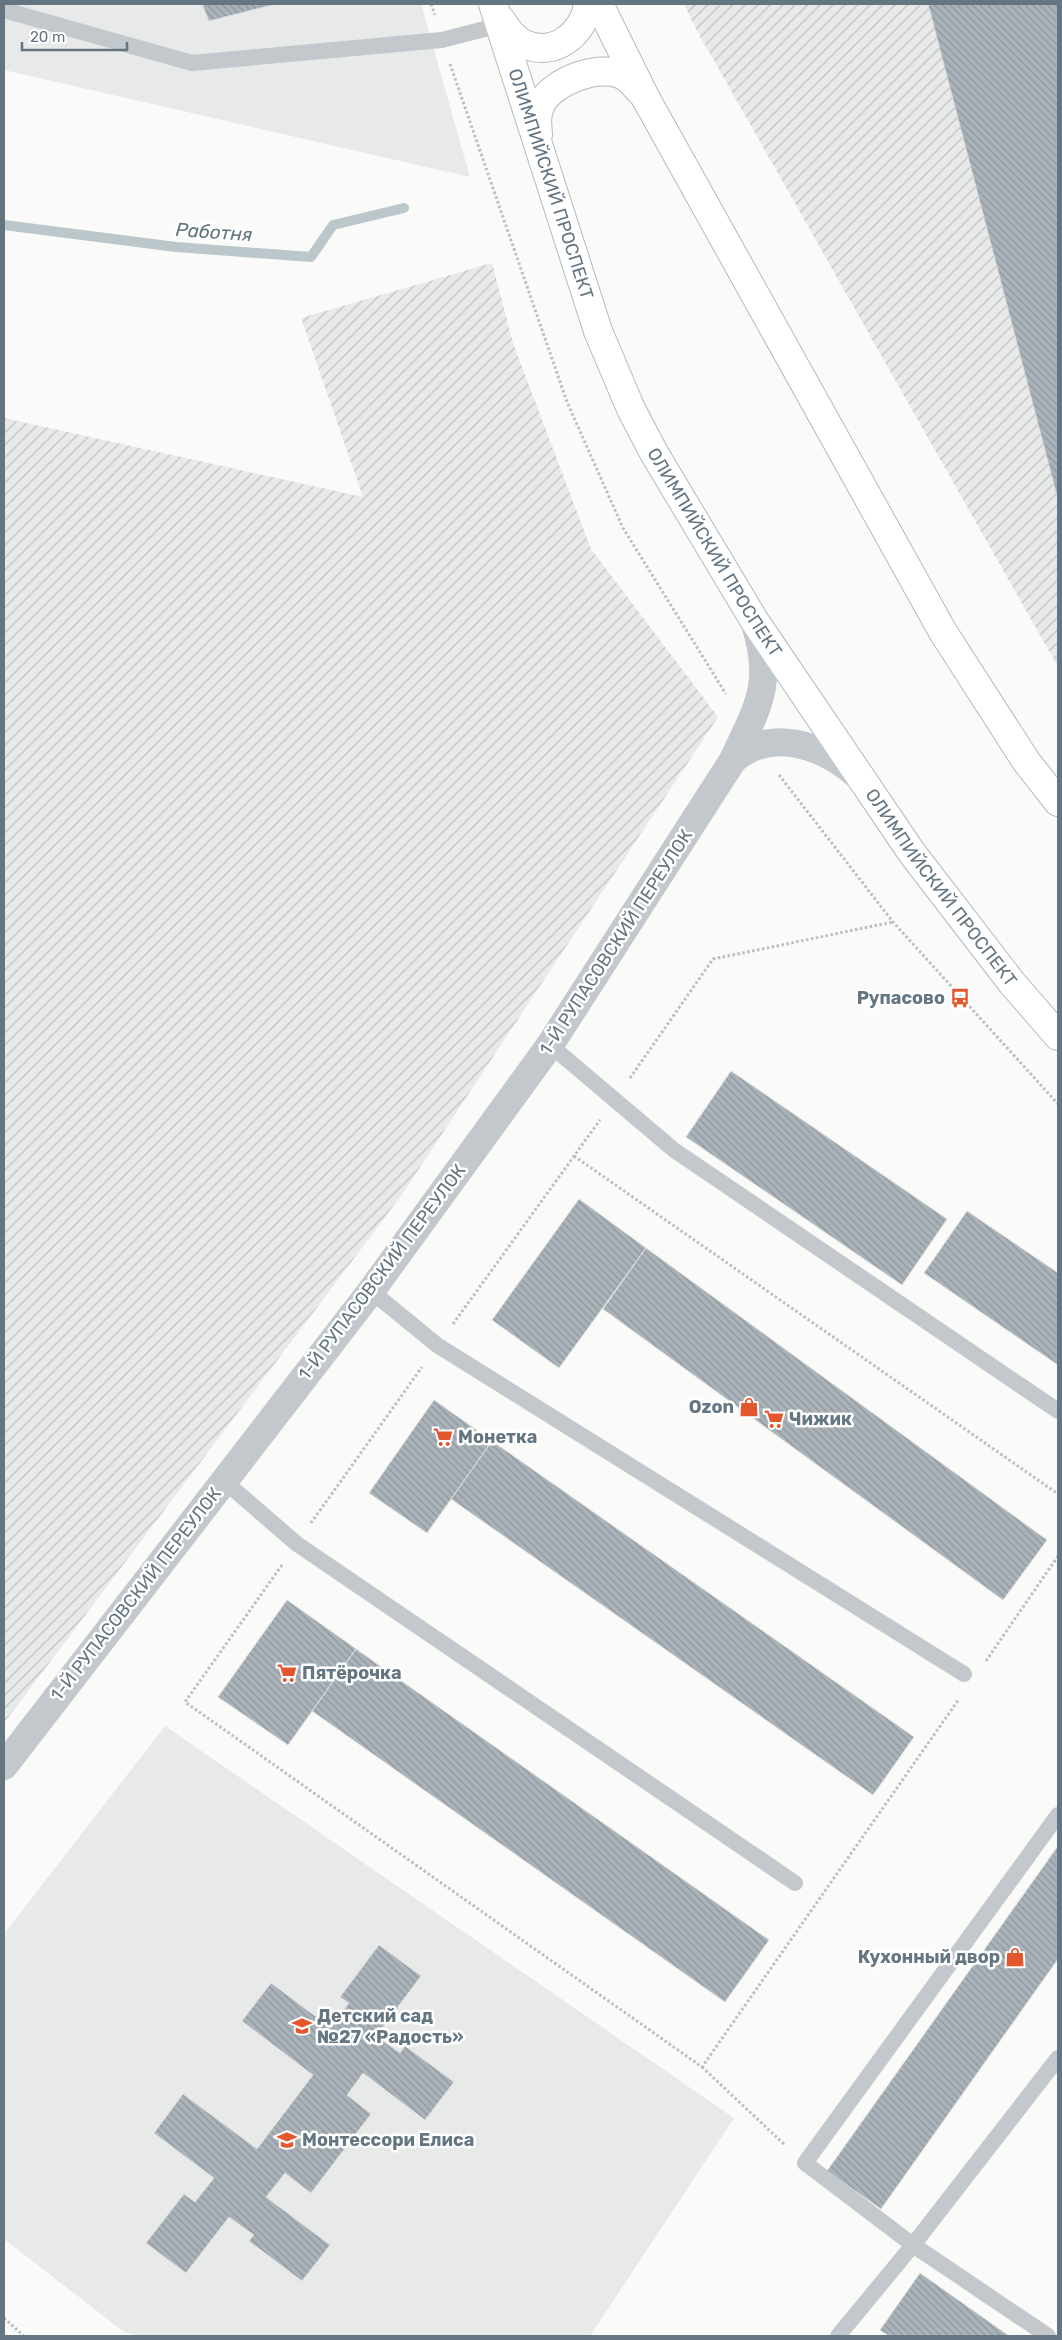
<svg xmlns="http://www.w3.org/2000/svg" width="1062" height="2340" font-family="Rubik,sans-serif">
  <style>
    .built { fill: #e8e9e9 }
    .industrial { fill: url(#industrial-furrows) }
    .lines { fill: none; stroke-linecap: round; stroke-linejoin: round }
    .stream { stroke: #bbc7cb; stroke-width: 10 }
    .building { fill: url(#building-back-hatch); stroke: #dcdcda }
    .secondary-casing { stroke: #b3babf; stroke-width: 30 }
    .path { stroke: #bbbfc2; stroke-width: 3; stroke-dasharray: 2.5 2.5; stroke-linecap: butt }
    .service { stroke: #c3c8cc; stroke-width: 16 }
    .tertiary { stroke: #c3c8cc; stroke-width: 28 }
    .secondary { stroke: #fff; stroke-width: 28 }
    .labels { text-anchor: middle; dominant-baseline: central; stroke-width: 5; stroke-linejoin: round; paint-order: stroke }
    .street-label { font-size: 18px; fill: #657683; stroke: #fff }
    .poi-label { font-size: 18px; font-weight: bold; fill: #657683; stroke: #fff; text-anchor: start }
    .water-label { font-size: 19px; font-style: italic; fill: #60757c; stroke: #fff }
  </style>
  <defs>
    <pattern id="industrial-furrows" width="10" height="10" patternUnits="userSpaceOnUse" patternTransform="scale(1.25)"><rect width="10" height="10" fill="#e8e9e9"/><path d="M-1 1l2-2M0 10L10 0M9 11l2-2" fill="none" stroke="#c0c1c2"/></pattern>
    <pattern id="building-back-hatch" width="6" height="6" patternUnits="userSpaceOnUse" patternTransform="scale(1.25)"><rect width="6" height="6" fill="#aab3b9"/><path d="M-1 5l2 2M0 0l6 6M5-1l2 2" fill="none" stroke="#8e969c"/></pattern>
  </defs>
  <rect width="100%" height="100%" fill="#fafaf8"/>
  <path class="built" d="M4 4H421L470 177 4 70Z
    M165 1726 734 2118 590 2336H139L124 2332 4 2239V1934Z"/>
  <path class="industrial" d="M684 4H1058V667L696 29Z
    M492 263 513 343 591 549 718 717 401 1196 4 1723V418L363 497 301 318Z"/>
  <g class="lines">
    <path class="stream" d="M4 225 176 247 311 257 333 225 404 208"/>
  </g>
  <path class="building" d="M202 4H276L209 21Z
    M928 4H1058V500Z
    M731 1071 947 1219 902 1285 686 1137Z
    M579 1199 646 1248 559 1368 492 1320Z
    M967 1211 1058 1273V1365L924 1273Z
    M646 1248 1047 1540 1003 1600 603 1309Z
    M434 1400 492 1441 427 1533 369 1493Z
    M492 1441 914 1737 873 1795 451 1499Z
    M287 1600 356 1649 288 1745 218 1697Z
    M356 1649 769 1940 725 2002 312 1711Z
    M1058 1846V1959L881 2209 827 2171Z
    M379 1945 421 1976 376 2036 400 2053 405 2046 454 2082 425 2120 363 2073 347 2095 371 2114 311 2193 285 2173 266 2197 330 2245 302 2281 249 2241 254 2235 229 2217 186 2273 146 2243 184 2194 195 2202 214 2178 154 2133 183 2094 257 2149 313 2075 242 2021 271 1983 331 2028 349 2003 340 1997Z
    M920 2273 1009 2336H889L880 2330Z"/>
  <g class="lines">
    <defs>
      <g id="secondary">
        <path id="s1" d="M493 4 598 331 631 409 654 453 754 620 912 853 1012 983 1058 1036"/>
        <path d="M599 4 645 97 943 632 1026 761 1058 802"/>
        <path d="M501 20C506 28 513 38 522 43 553 59 584 34 588 4"/>
        <path d="M538 134C537 123 536 114 541 104 553 80 605 61 627 78 632 82 637 88 641 92"/>
      </g>
    </defs>
    <use href="#secondary" class="secondary-casing"/>
    <path class="path" d="M431 4 435 15
      M450 64 567 402 623 528 726 694
      M779 775 893 922 1058 1104
      M630 1078 713 959 893 922
      M574 1156 1058 1494
      M453 1324 600 1120
      M311 1523 422 1367
      M282 1565 185 1702 702 2067 959 1699
      M986 1661 1058 1556
      M702 2067 785 2145
      M4 2318 24 2336"/>
    <path class="service" d="M4 10 192 63 442 40 500 25
      M550 1045 674 1150 1058 1411
      M371 1291 437 1345 964 1674
      M223 1480 297 1544 795 1883
      M838 2336 913 2245 1058 2058
      M1048 2336 913 2245 805 2163 1058 1815"/>
    <path class="tertiary" d="M733 760C771 727 824 745 858 776
      M4 1766 371 1291 550 1045 733 760C758 706 774 684 755 624"/>
    <use href="#secondary" class="secondary"/>
  </g>
  <defs>
    <symbol id="bus-bare" viewBox="-9 -9 18 18"><path d="M-5-6H5V4H4V6H2V4H-2V6H-4V4H-5ZM-3.5-4V0h7V-4ZM-3.5 1.2v1.5H-2V1.2ZM2 1.2v1.5H3.5V1.2Z" fill="#e4572e" stroke="#fff" stroke-width="2.5" paint-order="stroke"/></symbol>
    <symbol id="shop-bare" viewBox="-9 -9 18 18"><path d="M-5-2.5h2.3a2.7 3.5 0 0 1 5.4 0H5L5.5 6h-11ZM-1.5-2.5h3a1.5 2.3 0 0 0-3 0Z" fill="#e4572e" stroke="#fff" stroke-width="2.5" paint-order="stroke"/></symbol>
    <symbol id="supermarket-bare" viewBox="-9 -9 18 18"><path d="M-6-5.5h2.5l.6 2H6L4.5 2H-2.5L-4.4-4H-6ZM-1.5 3.2a1.3 1.3 0 1 0 .1 0ZM3 3.2a1.3 1.3 0 1 0 .1 0Z" fill="#e4572e" stroke="#fff" stroke-width="2.5" paint-order="stroke"/></symbol>
    <symbol id="school-bare" viewBox="-9 -9 18 18"><path d="M0-5L7-2L0 1L-7-2ZM-4 1L0 2.5L4 1V4Q0 6-4 4Z" fill="#e4572e" stroke="#fff" stroke-width="2.5" paint-order="stroke"/></symbol>
  </defs>
  <g fill-rule="evenodd">
    <use href="#bus-bare" x="946" y="984" width="28" height="28"/>
    <use href="#shop-bare" x="735" y="1393" width="28" height="28"/>
    <use href="#supermarket-bare" x="760" y="1405" width="28" height="28"/>
    <use href="#supermarket-bare" x="429" y="1423" width="28" height="28"/>
    <use href="#supermarket-bare" x="273" y="1659" width="28" height="28"/>
    <use href="#shop-bare" x="1001" y="1943" width="28" height="28"/>
    <use href="#school-bare" x="288" y="2012" width="28" height="28"/>
    <use href="#school-bare" x="273" y="2126" width="28" height="28"/>
  </g>
  <g class="labels">
    <g class="street-label">
      <text stroke="none"><textPath href="#s1" startOffset="189">ОЛИМПИЙСКИЙ ПРОСПЕКТ</textPath></text>
      <text stroke="none"><textPath href="#s1" startOffset="594">ОЛИМПИЙСКИЙ ПРОСПЕКТ</textPath></text>
      <text stroke="none"><textPath href="#s1" startOffset="999">ОЛИМПИЙСКИЙ ПРОСПЕКТ</textPath></text>
      <text transform="translate(616 942) rotate(-57)">1-Й РУПАСОВСКИЙ ПЕРЕУЛОК</text>
      <text transform="translate(382 1272) rotate(-53)">1-Й РУПАСОВСКИЙ ПЕРЕУЛОК</text>
      <text transform="translate(136 1594) rotate(-52)">1-Й РУПАСОВСКИЙ ПЕРЕУЛОК</text>
    </g>
    <g class="poi-label">
      <text x="945" y="998" text-anchor="end">Рупасово</text>
      <text x="734" y="1407" text-anchor="end">Ozon</text>
      <text x="789" y="1419">Чижик</text>
      <text x="458" y="1437">Монетка</text>
      <text x="302" y="1673">Пятёрочка</text>
      <text x="1000" y="1957" text-anchor="end">Кухонный двор</text>
      <text x="317" y="2016">Детский сад<tspan x="317" dy="21">№27 «Радость»</tspan></text>
      <text x="302" y="2140">Монтессори Елиса</text>
    </g>
    <g class="water-label">
      <text transform="translate(214 232) rotate(4)">Работня</text>
    </g>
  </g>
  <rect width="1062" height="2340" fill="none" stroke="#657683" stroke-width="10"/>
  <path d="M22 42v8h105v-8" fill="none" stroke="#657683" stroke-width="2.5"/>
  <text x="30" y="42" font-size="15" fill="#657683" stroke="#ffffff" stroke-width="4" paint-order="stroke">20 m</text>
</svg>
